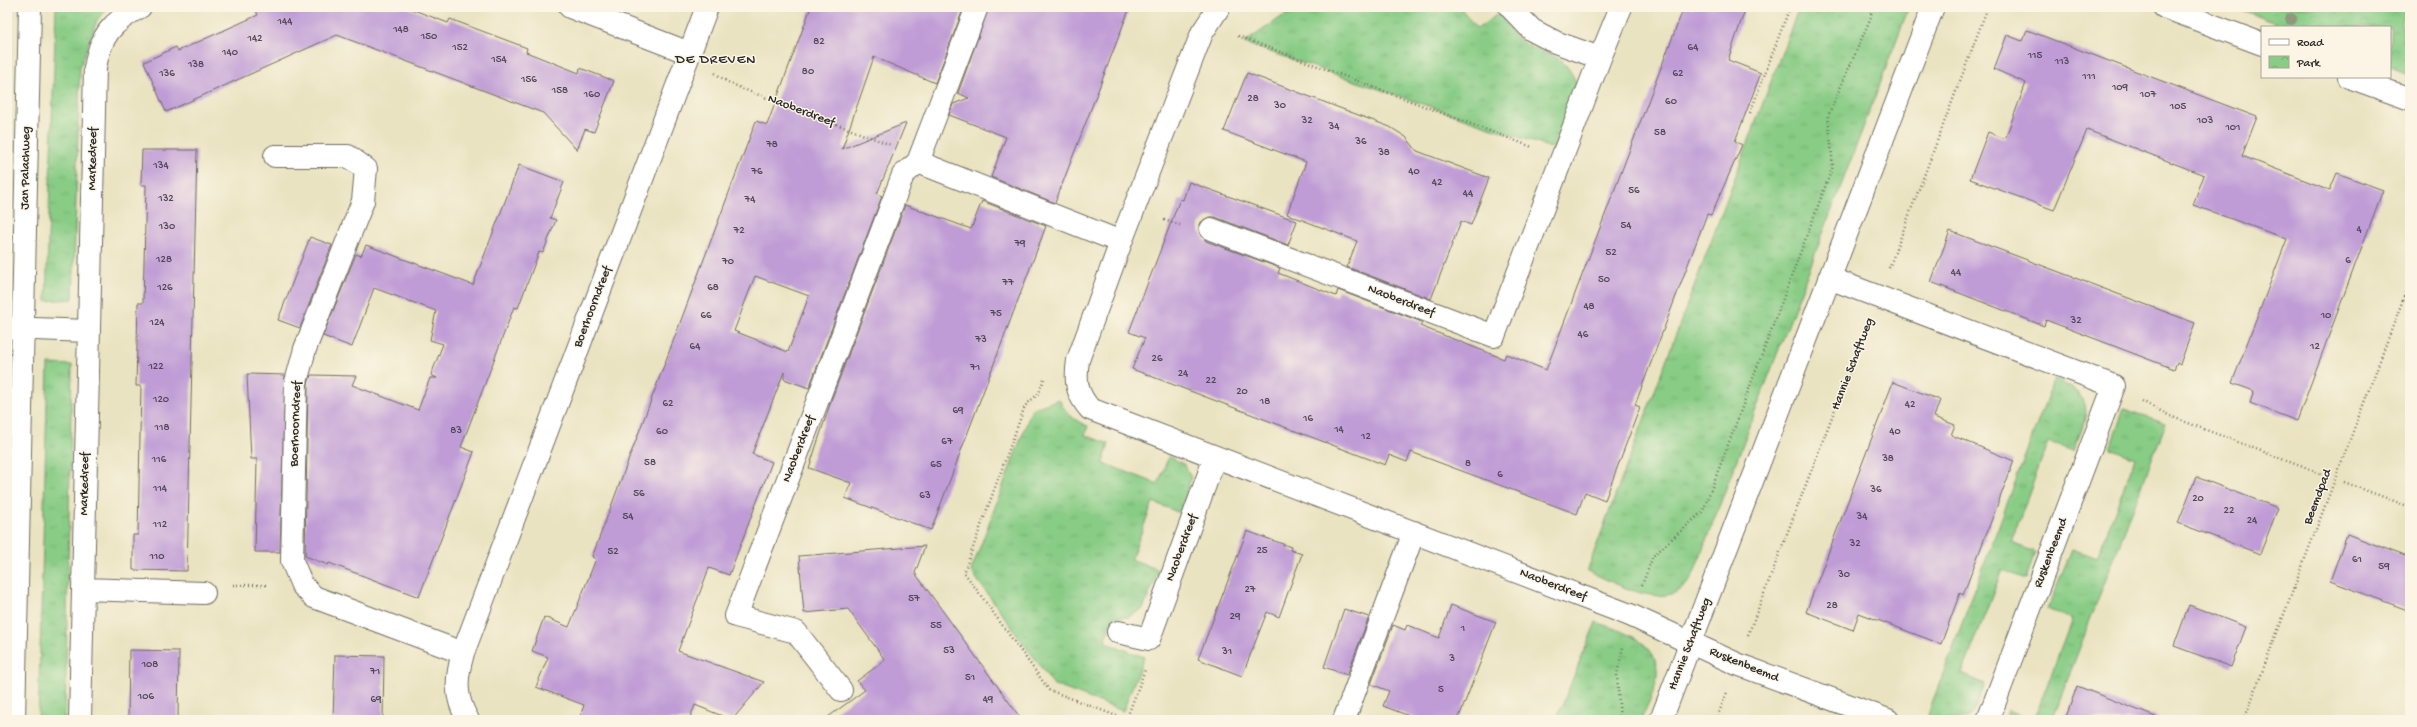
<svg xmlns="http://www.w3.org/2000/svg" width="2417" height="727" font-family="'Gochi Hand',sans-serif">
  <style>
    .grass { fill: url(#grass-tufts); stroke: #5a7c58 }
    .park { fill: url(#park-crowns); stroke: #5a7c58 }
    .building { fill: #bf9cd6; fill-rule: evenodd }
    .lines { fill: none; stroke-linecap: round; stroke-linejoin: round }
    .minor-casing { stroke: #6e6b60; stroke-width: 24 }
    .tertiary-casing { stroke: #6e6b60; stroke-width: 24 }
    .path { stroke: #6e6b60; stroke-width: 2.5; stroke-dasharray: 1 3; stroke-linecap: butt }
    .minor { stroke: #fff; stroke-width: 22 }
    .tertiary { stroke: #fff; stroke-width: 22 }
    .tree { fill: #90987d }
    .labels { text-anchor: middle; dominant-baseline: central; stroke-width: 3; stroke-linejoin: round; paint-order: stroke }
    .number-label { font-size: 11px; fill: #504756 }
    .street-label { font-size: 13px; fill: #2b2b2b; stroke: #fcf5e5 }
    .neighbourhood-label { font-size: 14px; letter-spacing: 1px; fill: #2b2b2b; stroke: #fcf5e5 }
  </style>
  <defs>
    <pattern id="grass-tufts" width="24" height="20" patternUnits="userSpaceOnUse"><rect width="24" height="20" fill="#88cc85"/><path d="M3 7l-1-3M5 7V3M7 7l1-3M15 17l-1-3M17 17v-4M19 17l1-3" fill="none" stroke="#76af73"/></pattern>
    <pattern id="park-crowns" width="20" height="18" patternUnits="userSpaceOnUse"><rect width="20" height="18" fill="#88cc85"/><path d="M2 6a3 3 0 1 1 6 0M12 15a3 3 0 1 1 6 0" fill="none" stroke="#76af73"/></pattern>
  </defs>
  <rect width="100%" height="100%" fill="#fcf5e5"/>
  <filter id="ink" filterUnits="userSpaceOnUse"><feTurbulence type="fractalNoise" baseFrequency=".025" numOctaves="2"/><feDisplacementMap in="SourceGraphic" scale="8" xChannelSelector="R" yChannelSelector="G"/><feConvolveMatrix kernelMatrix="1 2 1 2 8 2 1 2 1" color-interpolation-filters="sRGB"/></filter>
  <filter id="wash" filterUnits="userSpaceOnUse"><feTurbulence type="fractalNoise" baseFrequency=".012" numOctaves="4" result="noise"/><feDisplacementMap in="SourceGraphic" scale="16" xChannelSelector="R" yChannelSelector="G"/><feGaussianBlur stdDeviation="0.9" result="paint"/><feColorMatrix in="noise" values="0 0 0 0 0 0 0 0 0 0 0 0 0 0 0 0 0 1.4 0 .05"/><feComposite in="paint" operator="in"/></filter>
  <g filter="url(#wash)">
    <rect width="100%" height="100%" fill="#eae3c1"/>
    <path class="grass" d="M56 7H108L97 20 80 67 73 299 46 301Z
      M1296 7H1460L1477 29 1499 13C1505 22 1509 31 1517 38 1545 62 1561 44 1578 87L1554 149 1244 43Z
      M1799 7H1909L1698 562C1696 568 1694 574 1691 579 1666 615 1617 583 1587 571Z
      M48 364 72 365 65 720H38Z
      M2054 379C2098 398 2088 414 2073 451L2048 442 2011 543 2035 552 2026 579 2002 570 1962 674 1985 684C1971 724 1971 720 1930 720L1926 719Z
      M1059 399C1065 413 1075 421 1088 426L1085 435 1109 444 1103 463 1158 484 1169 456 1185 465 1191 478 1180 513 1153 502 1131 559 1159 570 1143 609 1128 617H1114L1105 638 1107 643 1144 657 1123 711 1054 685 971 571 1032 409Z
      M2124 409 2166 423 2052 720H2034L2072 619 2047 609 2072 549 2097 558 2135 458 2110 448Z
      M1596 622C1623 632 1660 641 1657 676 1656 690 1646 707 1641 720H1556Z
      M2008 711 2033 720H2005Z"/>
    <path class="park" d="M2234 7H2407L2401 21 2410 75 2390 68V27H2286Z"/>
    <g id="blocks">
      <path class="building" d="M254 7H406L448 23 450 19 527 48 526 52 579 73 580 68 614 81 594 132 585 129 577 150 543 113 337 35 166 112 144 62 176 47 178 51 258 15Z
        M811 7H964L935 83 874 57 842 149 906 123 877 194 882 196 809 388 784 379V372L752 454 772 462 729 575 709 568 678 651 764 682 732 720 695 705 689 720H579L584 705 536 687 548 657 532 651 544 617 569 627 596 559 592 557 745 150 756 121 767 125ZM755 276 809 296 788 352 734 331Z
        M989 7H1130L1055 203 991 177 1006 137 949 115 953 104 969 98 958 93Z
        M1684 7H1746L1728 60 1761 73 1735 141 1742 145 1711 215 1707 214 1635 405 1640 407 1605 500 1585 492 1577 514 1411 452 1407 462 1389 455 1385 465 1132 369 1145 338 1129 332 1180 199 1183 200 1189 182 1297 221 1288 245 1215 217H1209L1199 224V231L1206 241 1280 268 1278 273 1336 296 1338 290 1422 322 1420 326 1504 359 1506 354 1546 370Z
        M2027 30 2257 117 2242 156 2330 190 2337 173 2383 190 2297 421 2250 403 2254 391 2232 383 2287 239 2193 205 2204 175 2087 130 2054 210 1970 179 1988 132 2005 139 2026 83 1994 69 2007 35 2022 41Z
        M1247 73 1390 127 1406 137 1417 151 1489 178 1471 225 1461 221 1431 299 1347 267 1357 241 1287 214 1306 162 1224 131Z
        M142 150H197L187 571 133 570V535H138L141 386H136L138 303H143L146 185H141Z
        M519 165 564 182 550 218 556 220 543 253 539 252 518 308 514 307 461 447 474 452 419 597 329 563 328 565 305 556 308 384 311 375 356 376 352 385 418 410 430 378H437L431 375 443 344 430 340 436 311 374 288 352 347 323 336 356 254 361 256 366 245 473 285Z
        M982 201 1046 226 931 530 845 498 851 483 809 468 832 398 905 205 971 229Z
        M1950 231 2195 323 2180 364 2177 362 2174 369 2046 320 2044 326 1931 282Z
        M310 237 332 245 300 328 278 320Z
        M247 374 285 375 280 552H255L257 459H251Z
        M1893 382 1940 400 1934 417 1955 425 1951 435 2014 461 1963 595 1960 593 1941 644 1859 613 1853 630 1806 612Z
        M2196 477 2278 508 2260 554 2178 523Z
        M1247 531 1291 547 1290 550 1302 554 1279 617 1267 612 1242 676 1198 659Z
        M2347 534 2410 558V611L2330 581Z
        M925 546 915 573 1022 720H824L865 690 857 681 885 660 848 609 804 613 799 556Z
        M1451 605 1496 622 1458 720H1420L1383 706 1389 691 1371 684 1393 625 1405 630 1407 625 1439 638Z
        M2189 605 2246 627 2231 667 2174 646Z
        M1344 609 1369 617 1347 675 1324 667Z
        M129 650 179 651 178 720H128Z
        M335 655 384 656 383 720H333Z
        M2077 686 2158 718V720H2065Z"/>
    </g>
  </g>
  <g filter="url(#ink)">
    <use href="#blocks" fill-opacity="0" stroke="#6e6b60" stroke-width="1"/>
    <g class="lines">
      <defs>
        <path id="minor" d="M570 7 689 53
          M1219 7 1202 33 1121 242 1078 360C1075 381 1076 393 1090 409L1630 615 1737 664 1888 720
          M2164 7 2262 44
          M1600 58 1621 7
          M2349 77 2410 99
          M275 156H348L366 169 363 201 305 349 296 382 292 561 302 585 314 597 463 653
          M918 162 977 7
          M1211 229 1494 336 1600 58 1555 42 1532 30 1510 7
          M1829 278 2114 386 1988 720
          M7 328 89 331
          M83 589 204 593
          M1118 632 1149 639 1215 457
          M841 690 796 632 736 616 903 175 918 162 1121 242
          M80 720 95 68C100 36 112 22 140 7
          M468 720C454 696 456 678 463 653L707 7
          M1344 720 1414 532
          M1661 720 1933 7"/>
        <path id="tertiary" d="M14 720 30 7"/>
      </defs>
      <use href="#minor" class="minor-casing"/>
      <use href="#tertiary" class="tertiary-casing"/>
      <path class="path" d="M1238 36 1532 147
        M715 73 726 81 743 89 891 145
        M1750 113 1790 7
        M1164 220 1180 225
        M1889 268 1988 7
        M1044 379 1039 393 1025 406 964 572 1049 690 1127 720
        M2142 401 2170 416 2321 474
        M2344 482 2410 507
        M233 585H268
        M1642 585 1653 556 1703 511 1833 166 1828 116 1871 17 1872 7
        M1748 635 1867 326
        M1126 720 1145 670
        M1620 720 1617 674 1623 647
        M1716 720 1727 692
        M2244 720 2410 281"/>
      <use href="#minor" class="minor"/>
      <use href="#tertiary" class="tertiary"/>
    </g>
    <circle class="tree" cx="2291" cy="19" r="6"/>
  </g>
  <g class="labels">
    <g class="number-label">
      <text x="285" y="22">144</text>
      <text x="401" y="30">148</text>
      <text x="429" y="37">150</text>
      <text x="255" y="39">142</text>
      <text x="819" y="42">82</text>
      <text x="460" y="48">152</text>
      <text x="1693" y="48">64</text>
      <text x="230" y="53">140</text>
      <text x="2035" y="56">115</text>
      <text x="499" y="60">154</text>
      <text x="2062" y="62">113</text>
      <text x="196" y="65">138</text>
      <text x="808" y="72">80</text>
      <text x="167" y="74">136</text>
      <text x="1678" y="74">62</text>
      <text x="2089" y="77">111</text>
      <text x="529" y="80">156</text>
      <text x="2120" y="88">109</text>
      <text x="560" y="91">158</text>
      <text x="592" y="95">160</text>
      <text x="2148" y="95">107</text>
      <text x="1253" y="99">28</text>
      <text x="1671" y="102">60</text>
      <text x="1280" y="106">30</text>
      <text x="2178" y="107">105</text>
      <text x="1307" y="121">32</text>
      <text x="2205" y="121">103</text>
      <text x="1334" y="127">34</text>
      <text x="2233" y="128">101</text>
      <text x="1660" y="133">58</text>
      <text x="1361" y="142">36</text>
      <text x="772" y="145">78</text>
      <text x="1384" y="153">38</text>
      <text x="161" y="166">134</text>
      <text x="757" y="172">76</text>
      <text x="1414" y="172">40</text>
      <text x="1437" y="183">42</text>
      <text x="1634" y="191">56</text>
      <text x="1468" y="194">44</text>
      <text x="166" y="199">132</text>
      <text x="750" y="200">74</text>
      <text x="1626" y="226">54</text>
      <text x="167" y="227">130</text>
      <text x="2359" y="230">4</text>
      <text x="739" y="231">72</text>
      <text x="1020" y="244">79</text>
      <text x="1611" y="253">52</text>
      <text x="164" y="260">128</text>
      <text x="2348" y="261">6</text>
      <text x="728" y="262">70</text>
      <text x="1956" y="273">44</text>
      <text x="1604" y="280">50</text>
      <text x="1008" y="283">77</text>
      <text x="165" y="288">126</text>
      <text x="713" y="288">68</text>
      <text x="1589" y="307">48</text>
      <text x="996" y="314">75</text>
      <text x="706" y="316">66</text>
      <text x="2326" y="316">10</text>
      <text x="2076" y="321">32</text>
      <text x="157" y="323">124</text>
      <text x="1583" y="335">46</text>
      <text x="981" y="340">73</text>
      <text x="695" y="347">64</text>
      <text x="2315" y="347">12</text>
      <text x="1157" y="359">26</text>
      <text x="156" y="367">122</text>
      <text x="975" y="368">71</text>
      <text x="1183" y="374">24</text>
      <text x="1211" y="381">22</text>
      <text x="1242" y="392">20</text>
      <text x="161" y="400">120</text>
      <text x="1265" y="402">18</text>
      <text x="668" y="404">62</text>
      <text x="1910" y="405">42</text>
      <text x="958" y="411">69</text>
      <text x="1308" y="419">16</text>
      <text x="162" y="428">118</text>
      <text x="1339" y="430">14</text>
      <text x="456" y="431">83</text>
      <text x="662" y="432">60</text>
      <text x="1895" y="432">40</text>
      <text x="1366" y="437">12</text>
      <text x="947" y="442">67</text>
      <text x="1888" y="459">38</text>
      <text x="159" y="460">116</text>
      <text x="650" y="463">58</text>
      <text x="1468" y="464">8</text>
      <text x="936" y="465">65</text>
      <text x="1500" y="475">6</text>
      <text x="160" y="489">114</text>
      <text x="1876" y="490">36</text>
      <text x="639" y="494">56</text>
      <text x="925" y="496">63</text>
      <text x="2198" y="499">20</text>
      <text x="2229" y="511">22</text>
      <text x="628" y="517">54</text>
      <text x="1862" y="517">34</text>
      <text x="2252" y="521">24</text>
      <text x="160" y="525">112</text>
      <text x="1855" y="544">32</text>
      <text x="1262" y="551">25</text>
      <text x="613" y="552">52</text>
      <text x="157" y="557">110</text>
      <text x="2357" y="560">61</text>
      <text x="2384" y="567">59</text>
      <text x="1844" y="575">30</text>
      <text x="1250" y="590">27</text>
      <text x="914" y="599">57</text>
      <text x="1832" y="606">28</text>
      <text x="1235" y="617">29</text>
      <text x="936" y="626">55</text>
      <text x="1463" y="629">1</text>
      <text x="949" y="651">53</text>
      <text x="1227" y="652">31</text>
      <text x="1452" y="659">3</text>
      <text x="150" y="665">108</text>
      <text x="375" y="672">71</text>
      <text x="970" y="678">51</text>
      <text x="1441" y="690">5</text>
      <text x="146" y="697">106</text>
      <text x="376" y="700">69</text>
      <text x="988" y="700">49</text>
    </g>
    <g class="street-label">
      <text transform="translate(801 111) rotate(21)">Naoberdreef</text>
      <text transform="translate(93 159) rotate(-89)">Markedreef</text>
      <text transform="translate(26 168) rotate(-89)">Jan Palachweg</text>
      <text transform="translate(1401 301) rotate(21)">Naoberdreef</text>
      <text transform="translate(593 307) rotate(-69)">Boerhoorndreef</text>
      <text transform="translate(1853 364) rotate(-69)">Hannie Schaftweg</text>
      <text transform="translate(296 424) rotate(-88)">Boerhoorndreef</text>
      <text transform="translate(799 449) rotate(-69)">Naoberdreef</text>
      <text transform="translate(85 484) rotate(-89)">Markedreef</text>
      <text transform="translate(2318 497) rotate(-69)">Beemdpad</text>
      <text transform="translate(1182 548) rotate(-70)">Naoberdreef</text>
      <text transform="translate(2051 553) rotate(-69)">Ruskenbeemd</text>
      <text transform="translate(1553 585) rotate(21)">Naoberdreef</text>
      <text transform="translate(1690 644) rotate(-69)">Hannie Schaftweg</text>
      <text transform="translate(1744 665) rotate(22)">Ruskenbeemd</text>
    </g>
    <g class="neighbourhood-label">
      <text x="716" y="60">DE DREVEN</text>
    </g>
  </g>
  <rect width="2417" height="727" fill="none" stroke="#fcf5e5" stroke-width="24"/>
  <rect x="2261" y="26" width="130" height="52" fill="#fcf5e5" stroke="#a8a49b"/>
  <rect x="2269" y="39" width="20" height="6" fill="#ffffff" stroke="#a8a49b"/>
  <text x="2297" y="46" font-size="12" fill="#2b2b2b">Road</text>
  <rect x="2269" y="56" width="20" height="12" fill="url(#park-crowns)" stroke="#a8a49b"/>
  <text x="2297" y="66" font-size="12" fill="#2b2b2b">Park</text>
</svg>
